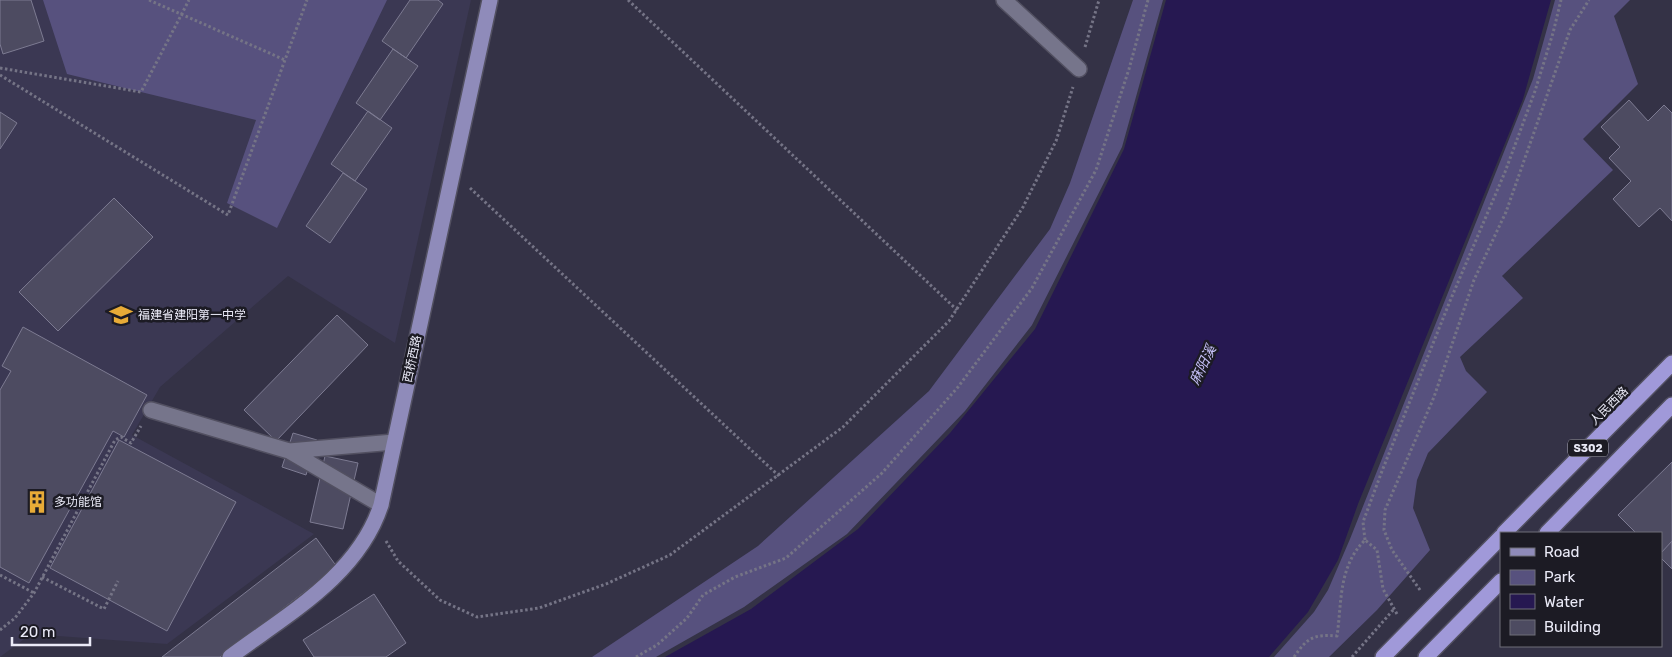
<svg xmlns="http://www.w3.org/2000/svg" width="1672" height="657" font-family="Rubik,'Noto Sans SC',sans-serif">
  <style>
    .built { fill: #3b3853 }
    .green { fill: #57517e }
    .water { fill: #261851 }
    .building { fill: #4d4b61; stroke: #7d7b92 }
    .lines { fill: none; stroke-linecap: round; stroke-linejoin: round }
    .minor-casing { stroke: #525061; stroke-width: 18 }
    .major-casing { stroke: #525061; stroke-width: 18 }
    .highway-casing { stroke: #525061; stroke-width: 18 }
    .path { stroke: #757486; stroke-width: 3; stroke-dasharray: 2.5 2.5; stroke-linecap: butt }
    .minor { stroke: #76758b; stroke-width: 15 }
    .major { stroke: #8f8bba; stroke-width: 15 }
    .highway { stroke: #a099d9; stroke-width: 15 }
    .labels { text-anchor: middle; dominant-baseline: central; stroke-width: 5; stroke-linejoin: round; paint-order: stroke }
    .shield { fill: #1c1b24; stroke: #acacb8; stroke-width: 1 }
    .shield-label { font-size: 11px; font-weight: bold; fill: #eaeaf7 }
    .poi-label { font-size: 12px; fill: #eaeaf7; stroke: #1c1b24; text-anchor: start }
    .street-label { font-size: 12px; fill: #eaeaf7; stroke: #1c1b24 }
    .water-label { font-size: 14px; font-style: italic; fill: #c4bff6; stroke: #1c1b24 }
  </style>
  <rect width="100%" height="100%" fill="#343246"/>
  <path class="built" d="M0 0H471L395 343 288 276 160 387 132 435 314 534 167 644 31 634 0 657Z"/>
  <path class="green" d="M43 0H387L277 228 227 203 256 120 67 74Z
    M1133 0H1163L1122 147 1032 325 965 411 847 534 744 607 656 657H592L758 546 929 391 1050 229 1070 183Z
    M1555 0H1630L1614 16 1638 84 1583 139 1613 170 1502 276 1523 298 1460 357 1466 371 1487 392 1428 453 1417 480 1413 508 1430 550 1377 610 1329 657H1274L1314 612 1328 590 1350 539 1533 79Z"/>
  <path class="water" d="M1166 0H1551L1523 99 1358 504 1338 560 1308 612 1269 657H665L751 609 858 529 950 433 1035 329 1124 149Z"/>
  <path class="building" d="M0 0H31L44 41 3 54 0 44Z
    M410 0H438L443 4 406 58 382 41Z
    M393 49 418 66 380 120 356 103Z
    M1629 100 1648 121 1664 105 1672 113V221L1660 208 1639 227 1613 199 1631 181 1609 158 1620 147 1601 127Z
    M368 111 392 128 355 181 331 164Z
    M0 112 17 123 0 149Z
    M343 173 367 189 330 243 306 226Z
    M114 198 153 237 58 331 19 292Z
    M337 315 368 345 276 441 244 410Z
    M23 327 147 395 124 437 113 431 29 583 0 567V390L11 371 2 366Z
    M293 433 317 440 306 475 282 467Z
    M119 440 236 502 167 631 50 568Z
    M325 456 358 463 343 529 310 522Z
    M1672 462V569L1661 558V533H1636L1618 515Z
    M316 538 337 567 220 657H162Z
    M1672 541V569L1661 558V553Z
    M374 594 406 643 386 657H314L303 640Z"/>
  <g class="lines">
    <defs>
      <path id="minor" d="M1004 0 1079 69
        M151 410 289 451 394 442
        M289 451 381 505"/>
      <path id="major" d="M230 657C286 615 358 576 381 505L490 0"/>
      <path id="highway" d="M1504 533 1672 363
        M1547 533 1672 405
        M1383 657 1501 537
        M1426 657 1501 581"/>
    </defs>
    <use href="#minor" class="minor-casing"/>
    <use href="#major" class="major-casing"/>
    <use href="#highway" class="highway-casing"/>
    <path class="path" d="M149 0 285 60
      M628 0 957 310
      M1085 47 1099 0
      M0 68 141 92 189 0
      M0 75 228 215 307 0
      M470 188 779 476
      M1365 540 1363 522 1382 471 1450 301 1505 172 1535 91 1553 33 1561 0
      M386 541 398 561 440 600 477 617 539 608 606 584 670 555 843 427 949 321 1023 207 1056 141 1073 87
      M0 575 34 593
      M42 577 104 609 118 581
      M1420 590 1392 550 1384 530 1385 510 1434 397 1474 280 1506 212 1570 30 1589 0
      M0 630 15 618 34 593 115 440 121 437 131 443 141 426
      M636 657 657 645 687 618 703 595 735 577 786 558 882 473 958 387 1032 288 1096 170 1129 69 1148 0
      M1294 657C1307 638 1313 634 1337 636 1342 602 1338 567 1365 540L1377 550 1383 589 1397 614
      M1352 657 1394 609"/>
    <use href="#minor" class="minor"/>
    <use href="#major" class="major"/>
    <use href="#highway" class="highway"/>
  </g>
  <defs>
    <symbol id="school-bare" viewBox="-9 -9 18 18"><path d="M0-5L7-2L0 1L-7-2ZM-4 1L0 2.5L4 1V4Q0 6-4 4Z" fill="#e8ab37" stroke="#1c1b24" stroke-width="2.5" paint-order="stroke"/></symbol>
    <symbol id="building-bare" viewBox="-9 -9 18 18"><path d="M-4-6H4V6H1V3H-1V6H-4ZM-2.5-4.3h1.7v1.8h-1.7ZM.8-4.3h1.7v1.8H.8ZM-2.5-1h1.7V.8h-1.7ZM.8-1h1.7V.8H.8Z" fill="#e8ab37" stroke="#1c1b24" stroke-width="2.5" paint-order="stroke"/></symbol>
  </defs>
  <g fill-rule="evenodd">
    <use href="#school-bare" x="105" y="299" width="32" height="32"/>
    <use href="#building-bare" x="21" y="486" width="32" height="32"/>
  </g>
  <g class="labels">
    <rect class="shield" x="1568" y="439.5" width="40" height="17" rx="4"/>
    <g class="shield-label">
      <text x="1588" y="448">S302</text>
    </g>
    <g class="poi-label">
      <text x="138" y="315">福建省建阳第一中学</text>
      <text x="54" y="502">多功能馆</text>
    </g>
    <g class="street-label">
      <text transform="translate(412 359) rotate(-78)">西桥西路</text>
      <text transform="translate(1609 406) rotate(-45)">人民西路</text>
    </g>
    <g class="water-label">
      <text transform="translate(1203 365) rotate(-64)">麻阳溪</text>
    </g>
  </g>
  <rect x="1500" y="532" width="162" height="115" fill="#1c1b24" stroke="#6e6e78"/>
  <rect x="1510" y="548" width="25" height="8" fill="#8f8bba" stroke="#6e6e78"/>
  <text x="1544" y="557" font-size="15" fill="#eaeaf7">Road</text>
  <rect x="1510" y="570" width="25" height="15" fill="#57517e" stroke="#6e6e78"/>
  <text x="1544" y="582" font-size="15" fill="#eaeaf7">Park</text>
  <rect x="1510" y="594" width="25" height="15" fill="#261851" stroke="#6e6e78"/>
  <text x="1544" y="607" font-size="15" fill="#eaeaf7">Water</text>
  <rect x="1510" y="620" width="25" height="15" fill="#4d4b61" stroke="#6e6e78"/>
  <text x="1544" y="632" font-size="15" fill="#eaeaf7">Building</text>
  <path d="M12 637v8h78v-8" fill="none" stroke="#eaeaf7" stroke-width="2.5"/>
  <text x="20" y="637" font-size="15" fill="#eaeaf7" stroke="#1c1b24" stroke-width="4" paint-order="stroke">20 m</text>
</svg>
